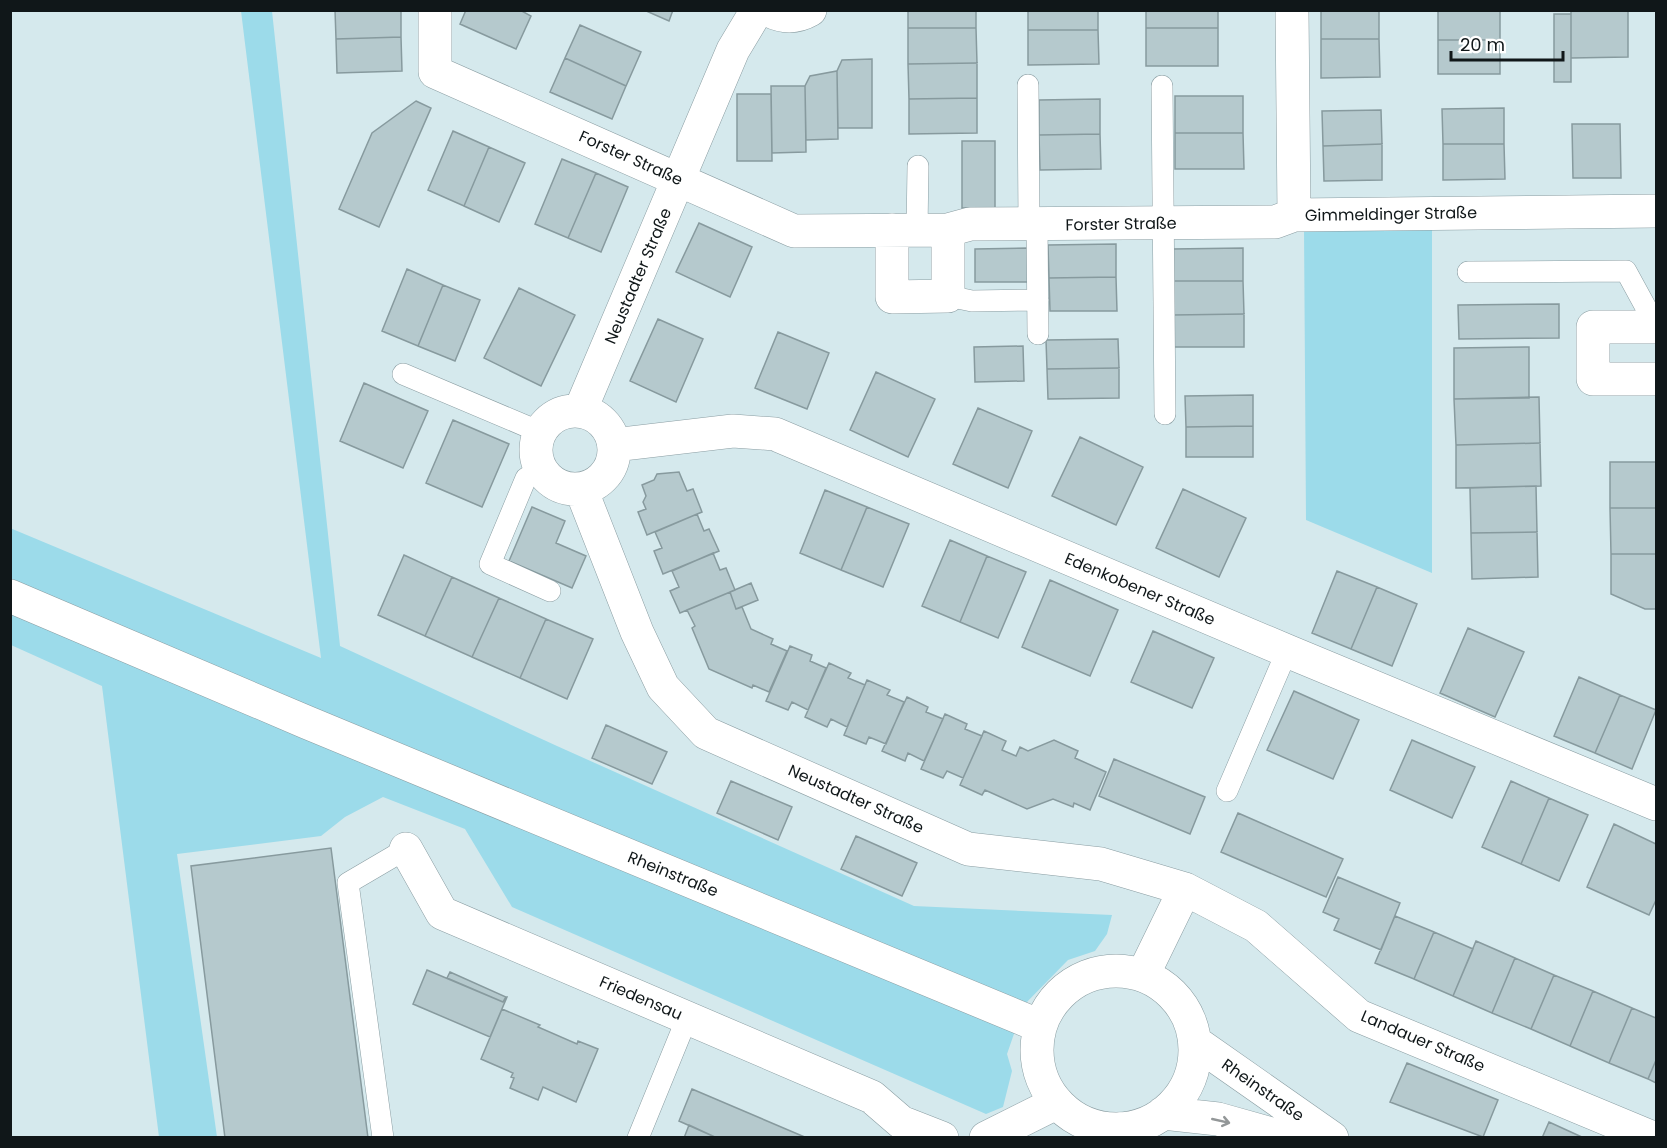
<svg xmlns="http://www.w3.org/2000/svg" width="1667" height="1148" font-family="Poppins,sans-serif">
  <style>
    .green { fill: #9cdbea }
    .building { fill: #b5c9cd; stroke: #879a9e; stroke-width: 1.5 }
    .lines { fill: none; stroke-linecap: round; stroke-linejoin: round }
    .service-casing { stroke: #8a9da2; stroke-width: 22 }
    .minor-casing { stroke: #8a9da2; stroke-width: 34 }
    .secondary-casing { stroke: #8a9da2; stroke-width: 34 }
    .service { stroke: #fff; stroke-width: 21 }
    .minor { stroke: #fff; stroke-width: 33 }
    .secondary { stroke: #fff; stroke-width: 33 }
    .oneway { stroke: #939798 }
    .labels { text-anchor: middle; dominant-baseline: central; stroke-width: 4.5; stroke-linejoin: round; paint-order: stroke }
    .street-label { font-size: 16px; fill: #101719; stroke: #fff }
  </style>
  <rect width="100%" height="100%" fill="#d5e9ed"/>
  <path class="green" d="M241 11H272L340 646 557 746 914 906 1112 915 1107 934 1095 951 1068 960 1024 1005 1007 1054 1012 1071 1003 1107 986 1114 512 907 465 829 383 797 345 817 321 836 177 854 217 1137H159L102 686 11 645 10 528 321 658Z
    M1304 228 1432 229V573L1306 520Z"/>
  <path class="building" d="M335 10H401V37L336 39Z
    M466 10H520L531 16 516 49 460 24Z
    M644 10H673L669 21Z
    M908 10H976V28H908Z
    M1028 10H1098V30H1028Z
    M1146 10H1218V28H1146Z
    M1321 10H1379V39H1321Z
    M1438 10H1500V40H1438Z
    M1571 10H1628V57L1571 58Z
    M1554 14H1571V82H1554Z
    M580 25 641 52 626 86 565 58Z
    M908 28H976L977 63 908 64Z
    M1146 28H1218V66H1146Z
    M1028 30H1098L1099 64 1028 65Z
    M401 37 402 71 337 73 336 39Z
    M1321 39H1379L1380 77 1321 78Z
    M1438 40H1500V74H1438Z
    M565 58 626 86 612 119 550 92Z
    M872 59V128H838L837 71 842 60Z
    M977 63V98L909 99 908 64Z
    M837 71 838 139 806 140 805 86 810 76Z
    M771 86H805L806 152 772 153Z
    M737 94H771L772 161H737Z
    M1175 96H1243V133H1175Z
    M977 98V133L909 134V99Z
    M1100 99V134L1039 135V100Z
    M416 101 431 108 379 227 339 209 372 133Z
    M1504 108V144H1443L1442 109Z
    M1381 110 1382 144 1323 146 1322 111Z
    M1572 124H1620L1621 178H1573Z
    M453 131 489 147 464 206 428 190Z
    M1175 133H1243L1244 169H1175Z
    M1100 134 1101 169 1040 170 1039 135Z
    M962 141H995V208H962Z
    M1382 144V180L1324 181 1323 146Z
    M1443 144H1504L1505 179 1443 180Z
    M489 147 525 163 499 222 464 206Z
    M562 159 596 173 568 238 535 224Z
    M596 173 628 187 601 252 568 238Z
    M699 223 752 247 730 297 676 272Z
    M1116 244V277L1049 278 1048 245Z
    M1028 248V282H975V249Z
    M1243 248V281H1172V249Z
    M407 269 443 285 418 346 382 331Z
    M1116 277 1117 311H1050L1049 278Z
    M1172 281H1243L1244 314 1173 315Z
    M443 285 480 300 455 361 418 346Z
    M519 288 575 315 541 386 484 358Z
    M1559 304V338L1459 339 1458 305Z
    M1244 314V347H1173V315Z
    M658 319 703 339 676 402 630 381Z
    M778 332 829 353 807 409 755 388Z
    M1118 339 1119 368 1047 369 1046 340Z
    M1023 346 1024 381 975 382 974 347Z
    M1529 347V398L1454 399V348Z
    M1119 368V398L1048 399 1047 369Z
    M876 372 935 399 908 457 850 430Z
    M364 383 428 411 403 468 340 441Z
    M1253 395V426L1186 427 1185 396Z
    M1539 397 1540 443 1456 445 1454 399Z
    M978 408 1032 431 1008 488 953 464Z
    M453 420 509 444 482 507 426 483Z
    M1253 426V457H1186V427Z
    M1080 437 1143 467 1116 525 1052 496Z
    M1540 443 1541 486 1456 488V445Z
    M1610 462H1656V508H1610Z
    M679 472 687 491 693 489 702 512 647 535 638 512 646 509 643 502 646 496 642 485 654 480 657 474Z
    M1536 486 1537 532 1471 533 1470 488Z
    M1183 489 1246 518 1219 577 1156 548Z
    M825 490 867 507 841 570 800 553Z
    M532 507 565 521 556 543 586 556 572 588 509 561Z
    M867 507 909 524 883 587 841 570Z
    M1610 508H1656V554H1611Z
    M697 514 704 531 709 529 719 551 663 574 654 551 662 548 655 532Z
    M1537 532 1538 577 1472 579 1471 533Z
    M950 540 987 556 960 622 922 606Z
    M713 553 720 570 726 568 735 590 680 613 670 591 679 587 672 571Z
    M1611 554H1656V609H1645L1611 594Z
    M404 555 452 577 425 636 378 615Z
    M987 556 1026 572 998 638 960 622Z
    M1337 571 1377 587 1351 649 1312 633Z
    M452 577 499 598 472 657 425 636Z
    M1050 580 1118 610 1090 676 1022 647Z
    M751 583 758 600 736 609 730 592Z
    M1377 587 1417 604 1392 666 1351 649Z
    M730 592 736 609 742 607 751 629 773 639 771 644 787 651 769 692 753 685 752 688 709 669 692 628 695 626 687 610Z
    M499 598 546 619 520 678 472 657Z
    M546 619 593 639 567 699 520 678Z
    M1468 628 1524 652 1495 717 1440 693Z
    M1153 631 1214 658 1192 708 1131 682Z
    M790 646 812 655 810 661 826 668 808 710 792 702 788 710 766 701Z
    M829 663 851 673 848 678 865 685 847 727 831 719 827 727 805 717Z
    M1579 677 1620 695 1595 753 1554 736Z
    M867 680 890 690 887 695 904 702 886 744 869 737 866 744 844 735Z
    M1294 691 1359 720 1333 779 1267 750Z
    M1620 695 1656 710 1632 769 1595 753Z
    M907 697 928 707 926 712 943 719 924 761 908 753 905 761 882 751Z
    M945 714 967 724 965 729 982 736 963 778 947 771 943 778 921 769Z
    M606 725 667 752 652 784 592 758Z
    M984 731 1006 741 1002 750 1016 756 1020 747 1028 751 1054 740 1078 751 1075 758 1106 772 1090 810 1074 803 1073 807 1053 799 1027 809 985 790 982 795 960 785Z
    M1412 740 1475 767 1452 818 1390 790Z
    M1114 759 1205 797 1190 834 1099 796Z
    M731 781 792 807 778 840 717 813Z
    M1511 781 1549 798 1521 864 1482 847Z
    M1549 798 1588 815 1559 881 1521 864Z
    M1238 813 1343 859 1326 897 1221 852Z
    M1614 824 1656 844V900L1649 915 1587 887Z
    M856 836 917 863 902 896 841 869Z
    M331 848 368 1138H225L191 866Z
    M1338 877 1400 903 1381 950 1334 930 1339 919 1323 912Z
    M1395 916 1434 932 1414 979 1375 963Z
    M1434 932 1473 949 1453 996 1414 979Z
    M1476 941 1515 958 1492 1013 1453 996Z
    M1515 958 1554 975 1531 1029 1492 1013Z
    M427 970 503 1002 506 997H507L490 1037 413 1004Z
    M450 972 506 997 503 1002 447 978Z
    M1554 975 1593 991 1570 1046 1531 1029Z
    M1593 991 1632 1008 1609 1063 1570 1046Z
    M1632 1008 1656 1018V1060L1648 1079 1609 1063Z
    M502 1009 540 1025 538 1027 577 1044 578 1041 598 1049 576 1102 543 1087 538 1100 510 1088 514 1078 511 1077 513 1073 481 1059Z
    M1656 1060V1083L1648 1079Z
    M1407 1063 1498 1100 1483 1137 1390 1102Z
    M692 1089 807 1138H717L679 1121Z
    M1549 1122 1584 1138H1542Z
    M689 1125 717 1138H684Z"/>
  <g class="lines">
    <defs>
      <path id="service" d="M1028 85 1029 224
        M1162 86 1165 414
        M1037 224 1038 334
        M917 230 918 166
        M1468 272 1626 271 1656 326
        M948 296 972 301 1038 300
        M403 374 540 432
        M540 470 526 478 490 564 550 591
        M1227 791 1287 651
        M383 1138 348 883 406 849
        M638 1138 687 1018"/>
      <path id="minor" d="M435 10V72L794 231 948 230V296L892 297V230
        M768 10C783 18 796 18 810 10
        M1292 10 1294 215 1656 211
        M948 230 970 224 1275 222 1294 215
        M1656 327H1593V379H1656
        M536 450a39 39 0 1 1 78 0a39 39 0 1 1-78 0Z
        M580 411 733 50 757 10
        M614 445 733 431 775 434 1287 651 1656 804
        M581 489 637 632 663 687 706 733 968 849 1101 864 1185 889 1256 926 1359 1016 1653 1138
        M406 849 442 913 872 1097 901 1122 942 1138
        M1143 975 1185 889
        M1121 1129 1122 1138
        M986 1138 1056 1103"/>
      <path id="secondary" d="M10 596 306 722 1040 1026
        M1037 1050a79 79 0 1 1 158 0a79 79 0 1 1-158 0Z
        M1195 1042 1332 1138
        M1163 1113 1218 1119 1286 1138"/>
    </defs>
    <use href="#service" class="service-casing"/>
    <use href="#minor" class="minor-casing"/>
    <use href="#secondary" class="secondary-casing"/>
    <use href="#service" class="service"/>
    <use href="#minor" class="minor"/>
    <use href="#secondary" class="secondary"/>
  </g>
  <defs><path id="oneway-shaft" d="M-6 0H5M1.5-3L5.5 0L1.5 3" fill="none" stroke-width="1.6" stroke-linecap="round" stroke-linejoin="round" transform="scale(1.5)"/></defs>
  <use class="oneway" href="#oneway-shaft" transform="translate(1221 1121) rotate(13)"/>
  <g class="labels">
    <g class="street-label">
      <text transform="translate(631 158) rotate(24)">Forster Straße</text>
      <text transform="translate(1391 214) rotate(-1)">Gimmeldinger Straße</text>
      <text transform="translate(1121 224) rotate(-1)">Forster Straße</text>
      <text transform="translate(638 276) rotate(-67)">Neustadter Straße</text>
      <text transform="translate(1140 589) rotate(23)">Edenkobener Straße</text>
      <text transform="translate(856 799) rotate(24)">Neustadter Straße</text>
      <text transform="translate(673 874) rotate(22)">Rheinstraße</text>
      <text transform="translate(641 998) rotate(23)">Friedensau</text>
      <text transform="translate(1423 1041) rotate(23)">Landauer Straße</text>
      <text transform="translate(1263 1090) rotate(35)">Rheinstraße</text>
    </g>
  </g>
  <rect width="1667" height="1148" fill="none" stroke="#101719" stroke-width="24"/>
  <path d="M1451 51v9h112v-9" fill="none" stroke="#101719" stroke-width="3"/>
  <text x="1460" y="51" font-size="18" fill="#101719" stroke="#ffffff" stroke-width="4.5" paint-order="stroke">20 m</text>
</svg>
